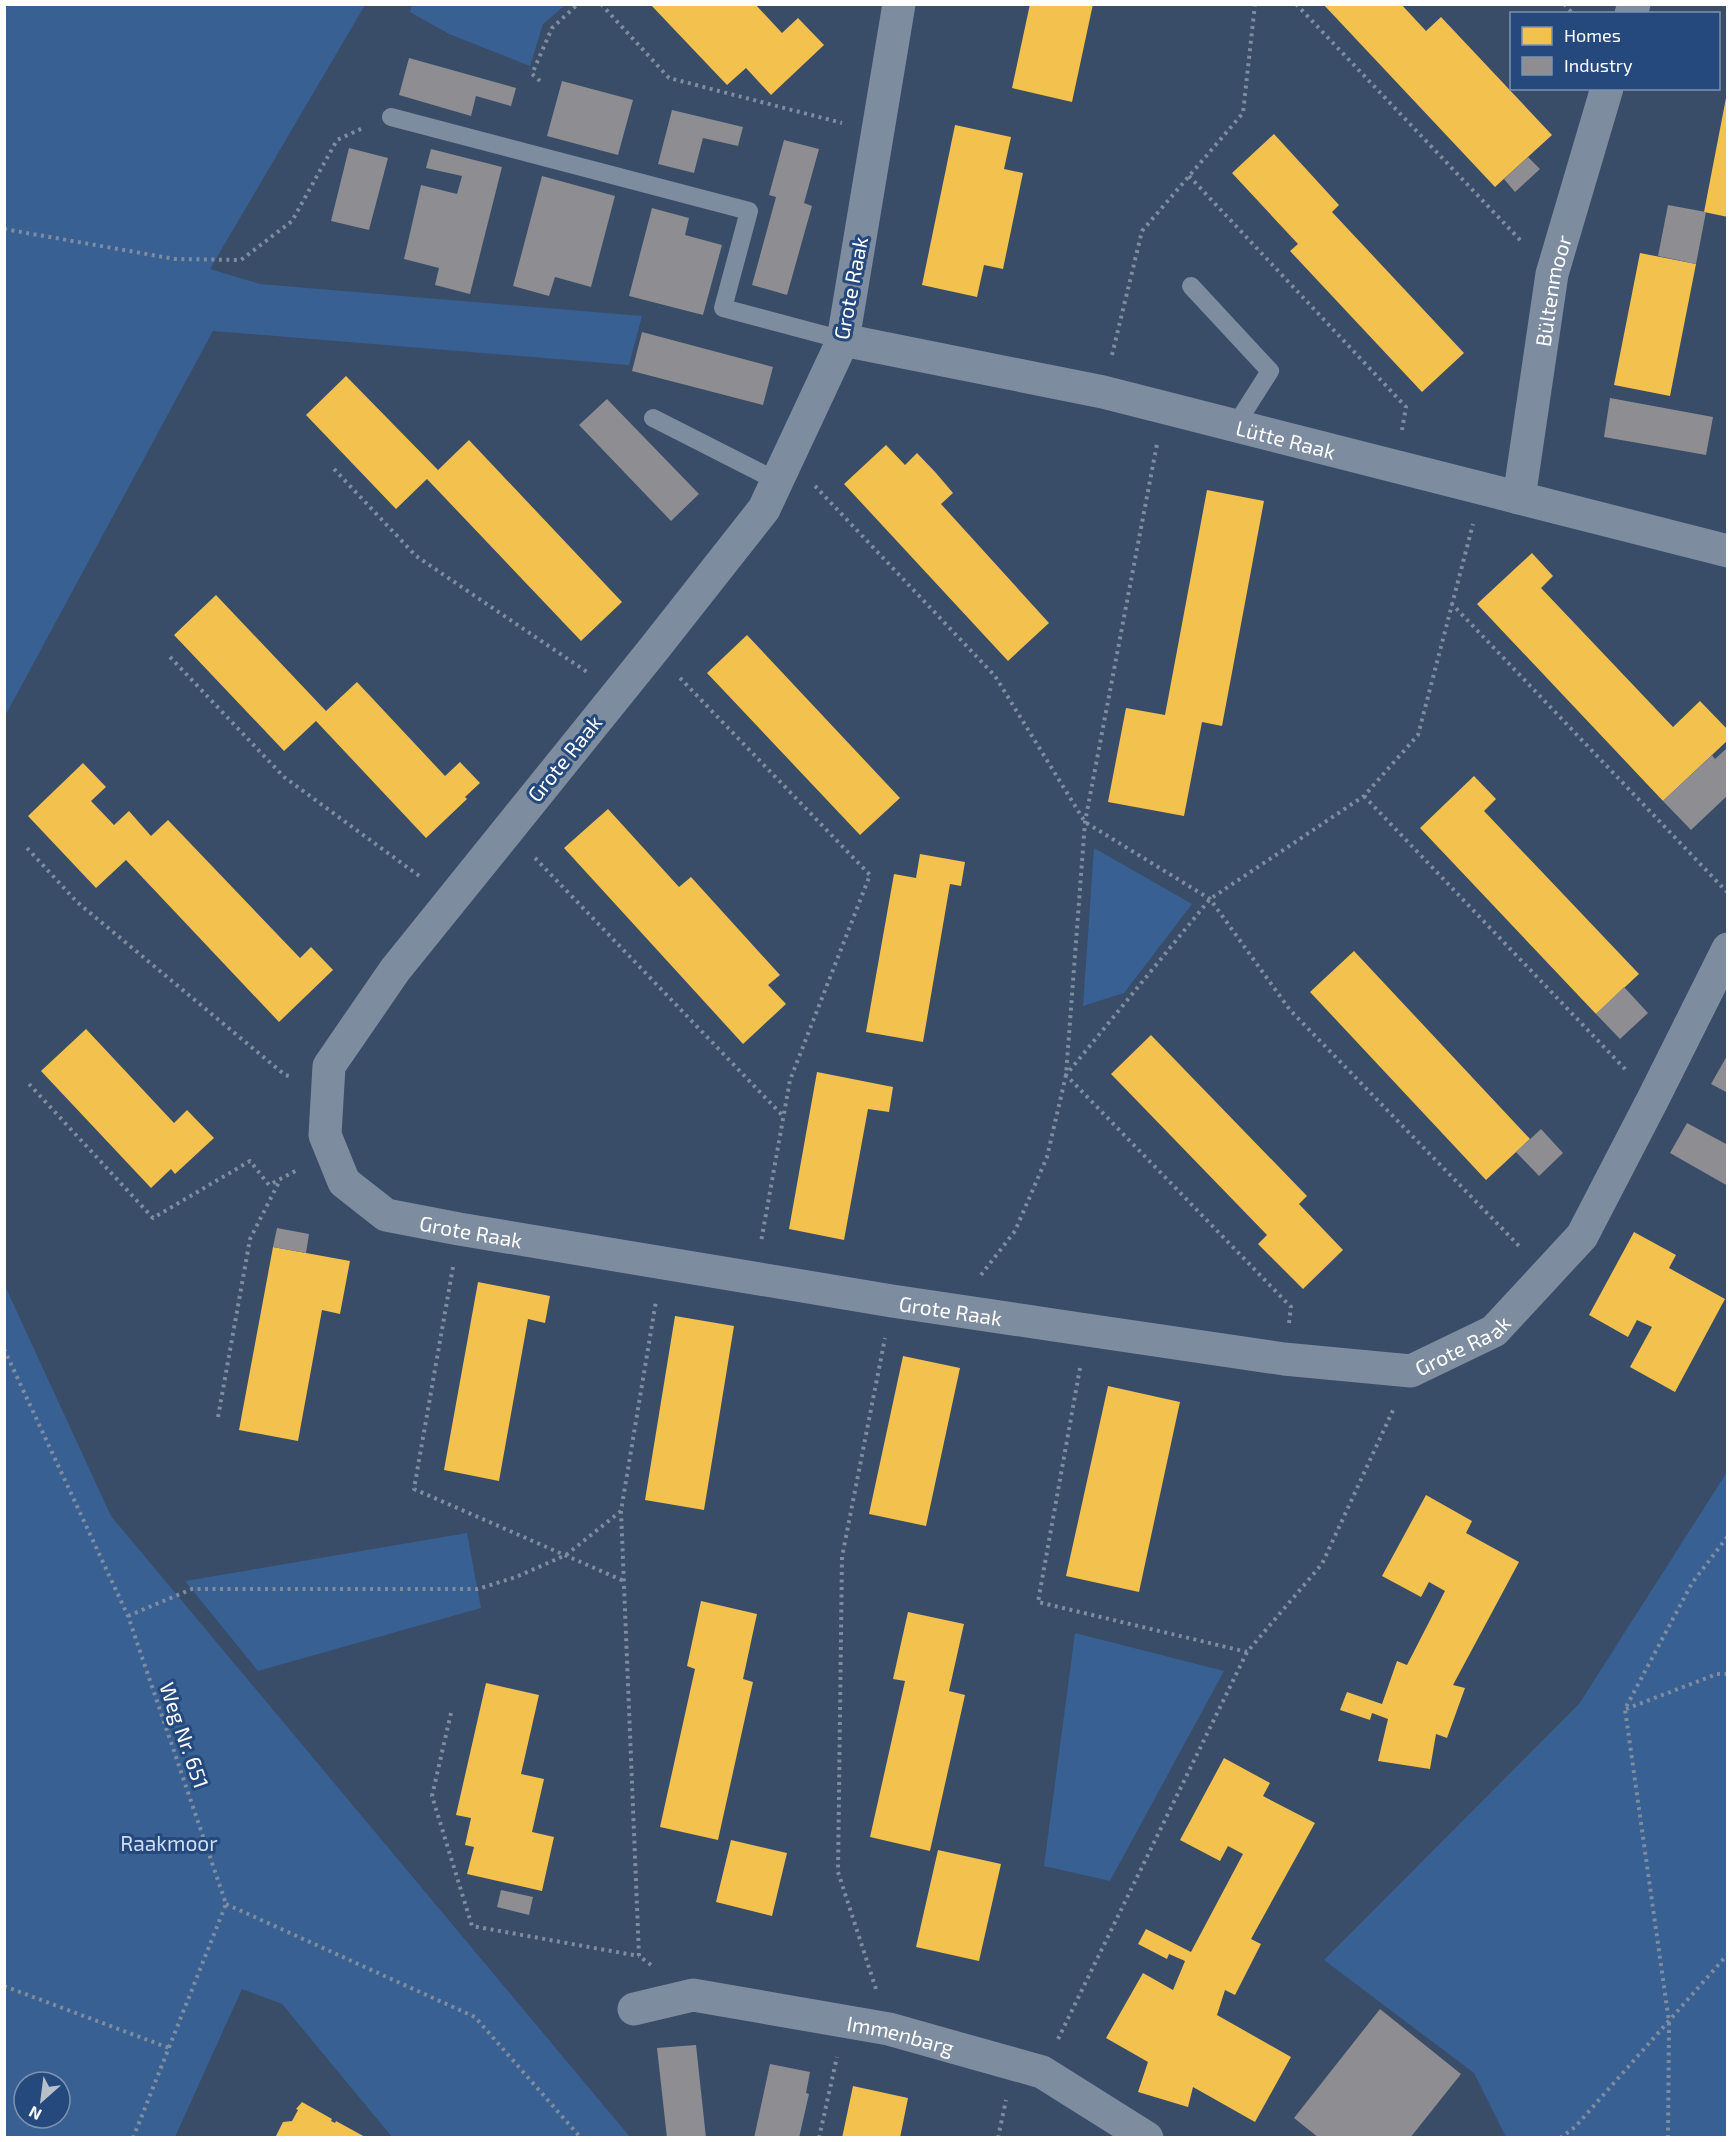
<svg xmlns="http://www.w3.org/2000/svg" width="1732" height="2142" font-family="'Exo 2',sans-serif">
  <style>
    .green { fill: #386093; fill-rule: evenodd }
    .homes { fill: #f2c14e }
    .industry { fill: #8d8d92 }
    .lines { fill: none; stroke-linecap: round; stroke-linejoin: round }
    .path { stroke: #7d8c9f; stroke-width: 4; stroke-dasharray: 3 4.5; stroke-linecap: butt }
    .service { stroke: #7d8c9f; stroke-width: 18 }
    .minor { stroke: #7d8c9f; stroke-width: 33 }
    .labels { text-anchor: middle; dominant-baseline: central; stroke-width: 6; stroke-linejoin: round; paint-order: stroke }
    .street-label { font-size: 21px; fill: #fff; stroke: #25497c }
    .park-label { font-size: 21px; fill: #ccddf4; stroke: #25497c }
  </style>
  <rect width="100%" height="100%" fill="#394c68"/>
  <path class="green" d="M5 4 365 5 210 269 260 284 642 316 629 365 213 331 5 716Z
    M412 5 564 4 565 5 543 24 530 66 449 34 410 12Z
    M1094 848 1192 904 1124 993 1083 1006Z
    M5 1286 111 1516 630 2137H392L282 2004 242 1989 175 2137H5ZM24 2082H60V2118H24Z
    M1727 1472V2137H1506L1474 2073 1324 1960 1579 1704Z
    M467 1533 481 1608 258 1671 185 1581Z
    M1075 1633 1224 1671 1110 1881 1044 1866Z"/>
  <path class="homes" d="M650 4H755L782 33 798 18 824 45 771 95 746 68 727 85Z
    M1030 4H1093L1072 102 1012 88Z
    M1323 4H1401L1426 31 1441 17 1552 135 1495 187Z
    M1726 98H1728V217L1704 212Z
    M955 125 1011 137 1004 169 1023 173 1003 269 984 265 977 297 922 285Z
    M1274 134 1339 205 1332 212 1464 353 1422 392 1290 251 1298 244 1232 173Z
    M1640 253 1696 264 1670 396 1614 385Z
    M346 376 438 470 469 440 622 602 581 641 427 479 396 509 306 415Z
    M886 445 905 465 917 453 936 473 953 493 941 504 1049 623 1008 661 844 484Z
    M1207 490 1264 501 1222 726 1202 722 1184 816 1108 802 1126 708 1165 715Z
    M1532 553 1553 576 1541 588 1673 727 1700 701 1728 730V740L1663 801 1477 604Z
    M216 595 326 711 357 682 445 776 460 762 480 783 465 797 467 799 426 838 316 721 284 751 174 635Z
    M747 635 900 798 860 835 707 673Z
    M83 763 106 787 91 801 114 825 129 811 151 836 168 820 300 958 311 947 333 970 279 1022 126 860 96 888 28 816Z
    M1474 776 1496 799 1484 811 1639 974 1596 1014 1420 828Z
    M608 809 679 887 691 877 780 975 768 985 786 1004 743 1044 564 848Z
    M920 854 965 862 961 886 950 884 923 1042 866 1032 894 874 916 878Z
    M1354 951 1530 1139 1486 1180 1310 992Z
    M86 1029 174 1123 187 1110 214 1138 175 1174 171 1169 151 1188 41 1071Z
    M1151 1035 1307 1196 1299 1204 1343 1250 1303 1289 1258 1244 1267 1235 1111 1074Z
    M817 1072 893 1087 889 1112 868 1109 844 1240 789 1229Z
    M1634 1232 1676 1255 1669 1268 1725 1299 1675 1392 1630 1367 1652 1327 1637 1320 1628 1337 1589 1315Z
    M273 1247 350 1261 340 1314 322 1310 298 1441 239 1430Z
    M478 1282 550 1296 545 1323 528 1319 499 1481 444 1470Z
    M675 1316 734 1326 704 1510 645 1500Z
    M903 1356 960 1368 926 1526 869 1514Z
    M1108 1386 1180 1402 1139 1592 1066 1576Z
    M1426 1495 1472 1521 1466 1533 1519 1562 1453 1685 1465 1688 1447 1738 1436 1734 1430 1769 1378 1761 1388 1719 1372 1713 1370 1720 1340 1710 1347 1692 1382 1704 1397 1661 1407 1665 1445 1591 1429 1582 1421 1597 1382 1576Z
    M701 1601 757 1614 743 1679 753 1682 718 1840 660 1827 695 1669 687 1666Z
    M908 1612 964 1624 949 1691 965 1695 930 1851 870 1837 905 1681 893 1679Z
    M486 1683 539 1695 521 1774 544 1779 532 1832 554 1837 542 1891 467 1874 474 1847 465 1845 471 1818 456 1815Z
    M1224 1758 1270 1783 1263 1796 1315 1823 1251 1939 1261 1944 1235 1995 1225 1990 1217 2015 1291 2057 1255 2122 1193 2087 1188 2107 1138 2092 1148 2062 1106 2038 1143 1973 1173 1990 1185 1961 1169 1954 1167 1959 1138 1944 1146 1929 1191 1952 1243 1854 1228 1846 1220 1861 1180 1840Z
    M731 1840 787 1853 772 1916 716 1902Z
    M938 1850 1001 1864 979 1961 916 1947Z
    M853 2086 908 2098 900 2138H842Z
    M302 2102 332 2119 331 2121 335 2123 336 2121 367 2138H275L283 2122 292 2121 298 2110 296 2109Z"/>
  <path class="industry" d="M409 58 516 88 511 106 476 96 471 116 399 95Z
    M562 81 633 100 618 155 547 136Z
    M672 110 743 127 738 146 703 138 694 173 658 164Z
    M784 140 819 149 804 203 812 206 787 295 752 285 776 197 769 195Z
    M349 148 388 158 369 230 331 221Z
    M431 149 502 167 470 294 435 285 439 268 404 259 421 185 457 194 462 176 426 168Z
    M1528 157 1540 169 1515 192 1504 179Z
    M542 176 615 196 591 287 555 277 549 296 513 286Z
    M1668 205 1706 212 1696 264 1658 256Z
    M652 208 689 218 685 235 722 245 703 315 629 296Z
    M642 332 773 367 763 405 632 371Z
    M1610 398 1713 417 1706 455 1604 437Z
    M607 399 699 494 671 521 579 425Z
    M1728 747V795L1691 830 1663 801 1712 755 1715 759Z
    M1624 987 1648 1013 1620 1039 1596 1014Z
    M1728 1054V1093L1711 1084Z
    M1687 1123 1728 1145V1186L1670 1153Z
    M1541 1129 1563 1153 1539 1176 1516 1152Z
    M277 1228 309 1234 306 1253 273 1247Z
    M501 1890 533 1897 529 1915 497 1907Z
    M1380 2009 1461 2074 1410 2138H1319L1294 2118Z
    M696 2045 706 2138H667L657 2048Z
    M770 2064 810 2072 806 2093 809 2094 799 2138H754Z"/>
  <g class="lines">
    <path class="path" d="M601 4 669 78 842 123
      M1296 4 1523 243
      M1564 4 1573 14
      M540 81 532 74 552 28 578 4
      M1189 176 1406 407 1402 430
      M4 229 175 259 241 260 292 221 337 140 363 128
      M1112 355 1142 231 1243 113 1255 4
      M334 469 416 556 587 672
      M815 486 995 676 1085 822 1210 899 1290 1010 1521 1248
      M1451 603 1728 893
      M170 657 284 777 422 878
      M680 678 870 875 790 1080 761 1242
      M1364 796 1626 1070
      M27 848 77 902 285 1075 289 1076
      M535 858 784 1117
      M29 1084 153 1218 250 1161 269 1185 299 1169
      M453 1267 414 1489 624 1581
      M981 1275 1015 1231 1047 1157 1066 1075 1085 822 1157 444
      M1289 1323 1291 1307 1066 1075 1210 899 1364 796 1418 735 1473 524
      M4 1349 128 1616 226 1904 133 2138
      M1080 1368 1038 1602 1247 1652
      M218 1417 250 1239 280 1180
      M128 1616 192 1589H478L516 1577 566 1555 621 1511
      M1626 1709 1717 1674H1728
      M451 1713 432 1796 472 1926 639 1956
      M226 1904 475 2017 581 2138
      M651 1965 639 1956 621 1511 656 1301
      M4 1986 169 2048
      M876 1989 838 1872 842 1557 885 1338
      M1058 2039 1247 1652 1322 1564 1394 1408
      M819 2138 837 2057
      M998 2138 1006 2100
      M1560 2138 1575 2127 1728 1954
      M1668 2138 1669 2022 1625 1709 1692 1583 1728 1536"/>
    <path class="service" d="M391 117 749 211 723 308 843 340
      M1191 286 1270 371 1235 426
      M653 418 777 481"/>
    <g class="minor">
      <path id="s1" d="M899 4 843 340 764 509 653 650 395 970 329 1066 325 1135 344 1182 386 1215 459 1229 892 1301 1087 1330 1284 1359 1411 1371 1494 1331 1582 1236 1653 1099 1728 949"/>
      <path d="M1631 14 1634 4"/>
      <path id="s2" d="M843 340 1103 392 1728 551"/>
      <path id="s3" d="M1519 498 1552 274 1607 88"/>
      <path id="s4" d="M634 2009 693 1995 889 2029 1042 2072 1147 2138"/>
    </g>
  </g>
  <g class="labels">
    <g class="street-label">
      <text transform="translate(850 288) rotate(-79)">Grote Raak</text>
      <text stroke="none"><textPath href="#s3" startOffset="210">Bültenmoor</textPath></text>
      <text stroke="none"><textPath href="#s2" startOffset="454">Lütte Raak</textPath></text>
      <text transform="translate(564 758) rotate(-51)">Grote Raak</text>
      <text stroke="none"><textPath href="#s1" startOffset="1494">Grote Raak</textPath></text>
      <text stroke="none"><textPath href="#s1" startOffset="1980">Grote Raak</textPath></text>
      <text stroke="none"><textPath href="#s1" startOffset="2502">Grote Raak</textPath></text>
      <text transform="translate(185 1735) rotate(71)">Weg Nr. 651</text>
      <text stroke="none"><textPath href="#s4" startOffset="272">Immenbarg</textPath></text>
    </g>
    <g class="park-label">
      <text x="169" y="1842">Raakmoor</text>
    </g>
  </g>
  <rect width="1732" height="2142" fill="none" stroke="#ffffff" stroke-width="12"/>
  <rect x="1510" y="12" width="210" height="78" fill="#25497c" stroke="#7c92b0" stroke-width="1.5"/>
  <rect x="1522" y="27" width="30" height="18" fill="#f2c14e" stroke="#7c92b0" stroke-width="1.5"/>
  <text x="1564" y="42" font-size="18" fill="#ffffff">Homes</text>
  <rect x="1522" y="57" width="30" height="18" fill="#8d8d92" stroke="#7c92b0" stroke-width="1.5"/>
  <text x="1564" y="72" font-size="18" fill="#ffffff">Industry</text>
  <g transform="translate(42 2100) rotate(208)"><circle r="28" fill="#25497c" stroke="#7c92b0" stroke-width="1.5"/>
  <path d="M0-4.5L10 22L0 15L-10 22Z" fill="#bac0ca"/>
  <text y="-9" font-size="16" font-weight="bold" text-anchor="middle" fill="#ffffff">N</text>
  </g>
</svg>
